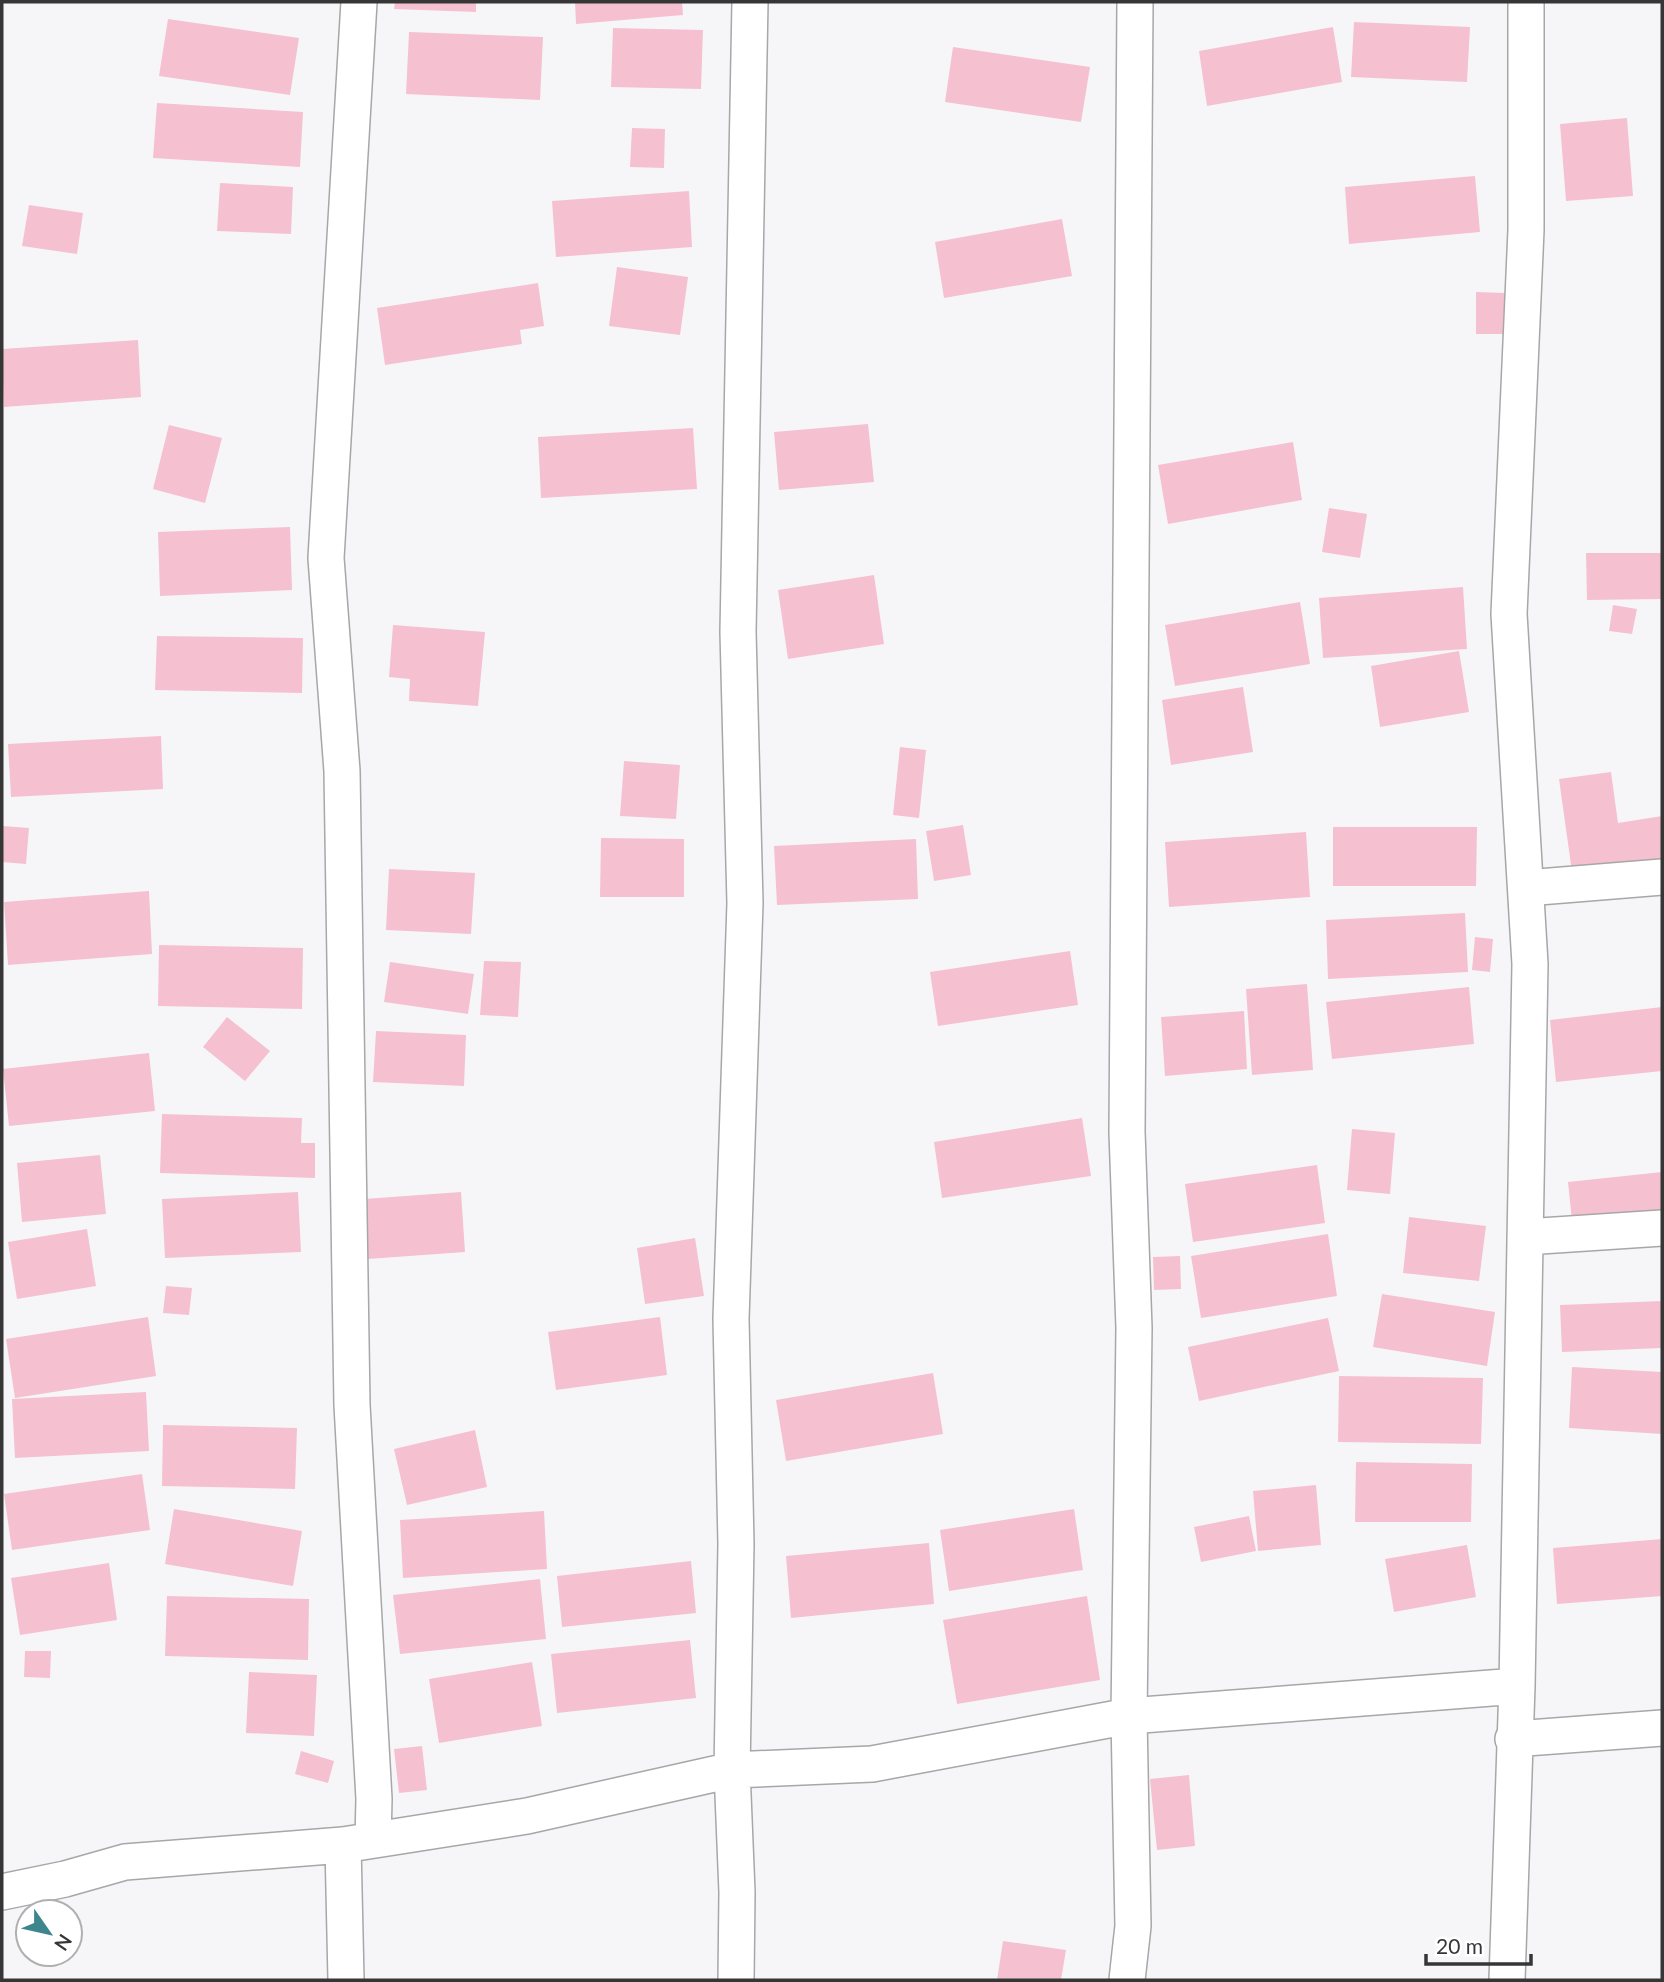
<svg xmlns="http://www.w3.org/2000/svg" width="1664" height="1982" font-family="Lato,sans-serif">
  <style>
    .building { fill: #f5c1d1 }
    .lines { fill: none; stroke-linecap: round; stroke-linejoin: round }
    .minor-casing { stroke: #a7a7a9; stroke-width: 38 }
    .minor { stroke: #fff; stroke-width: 35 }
  </style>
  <rect width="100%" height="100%" fill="#f6f6f9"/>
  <path class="building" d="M395 2H476V12L394 9Z
    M575 2H682L683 15 576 24Z
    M168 19 299 38 290 95 159 76Z
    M1354 22 1470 27 1467 82 1351 77Z
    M1333 27 1342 82 1207 106 1199 51Z
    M613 28 703 30 701 89 611 87Z
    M409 32 543 37 540 100 406 94Z
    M953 47 1090 67 1081 122 945 102Z
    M157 103 303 112 300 167 153 158Z
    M1627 118 1633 196 1566 201 1560 124Z
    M632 128 665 129 664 168 630 167Z
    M1475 176 1480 232 1349 244 1345 187Z
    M220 183 293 187 291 234 217 231Z
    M689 191 692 247 556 257 552 201Z
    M29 205 83 213 77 254 22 246Z
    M1062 219 1072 276 944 298 935 242Z
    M617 267 688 277 680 335 609 326Z
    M538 283 544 326 520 330 522 344 385 365 377 308Z
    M1476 292 1505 293V334H1476Z
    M138 340 141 397 4 407 2 349Z
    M868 424 874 482 779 490 774 432Z
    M169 425 222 438 205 503 153 489Z
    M693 428 697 489 541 498 538 437Z
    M1293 442 1302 500 1168 524 1158 465Z
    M1329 508 1367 514 1360 558 1322 552Z
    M290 527 292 590 160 596 158 532Z
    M1586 553H1662V599L1587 600Z
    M874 575 884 644 788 659 778 590Z
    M1463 587 1467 649 1323 658 1319 598Z
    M1300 602 1310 664 1175 686 1165 625Z
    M1613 605 1637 609 1632 634 1609 631Z
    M393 625 485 632 478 706 409 701 410 679 389 677Z
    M157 636 303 638 302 693 155 690Z
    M1459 651 1469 712 1380 727 1371 666Z
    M1243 687 1253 752 1171 765 1162 700Z
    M161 736 163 789 11 797 8 744Z
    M900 747 926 750 919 818 893 815Z
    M624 761 680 765 676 819 620 816Z
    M1611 772 1618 823 1662 816V860L1572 872 1559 779Z
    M963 825 971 875 934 881 926 831Z
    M2 826 29 828 26 864 2 862Z
    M1333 827H1477L1476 886H1333Z
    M1306 832 1310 897 1169 907 1165 842Z
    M601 838 684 839V897H600Z
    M916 839 918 899 777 905 774 846Z
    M389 869 475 873 471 934 386 930Z
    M149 891 152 954 8 965 4 902Z
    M1465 913 1468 972 1328 979 1326 920Z
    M1475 937 1493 939 1490 972 1472 970Z
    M159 945 303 948 302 1009 158 1006Z
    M1070 951 1078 1005 938 1026 930 972Z
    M484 961 521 962 518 1017 480 1015Z
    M390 962 474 974 468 1014 384 1002Z
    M1307 984 1313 1070 1252 1075 1246 989Z
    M1469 987 1474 1044 1332 1059 1326 1002Z
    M1662 1007V1071L1556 1082 1550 1020Z
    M1244 1011 1247 1069 1165 1076 1161 1017Z
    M227 1017 270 1051 245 1081 203 1047Z
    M376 1031 466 1035 464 1086 373 1082Z
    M149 1053 155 1111 9 1126 3 1069Z
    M162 1114 302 1118 301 1143H315V1178L160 1173Z
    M1082 1118 1091 1176 942 1198 934 1142Z
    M1352 1129 1395 1133 1390 1194 1347 1190Z
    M100 1155 106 1214 22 1222 17 1163Z
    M1317 1165 1325 1223 1193 1242 1185 1184Z
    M1662 1172V1231L1574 1240 1568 1182Z
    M298 1192 301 1252 165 1258 162 1199Z
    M461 1192 465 1252 368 1259 364 1199Z
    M1409 1217 1486 1226 1479 1281 1403 1273Z
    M87 1229 96 1286 17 1299 8 1242Z
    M1328 1234 1337 1296 1201 1318 1191 1256Z
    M695 1238 704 1296 645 1304 637 1248Z
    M1180 1256 1181 1289 1154 1290 1153 1257Z
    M166 1286 192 1288 189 1315 163 1313Z
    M1382 1294 1495 1312 1487 1366 1373 1347Z
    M1662 1301V1348L1562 1352 1560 1305Z
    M148 1317 156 1376 15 1398 6 1339Z
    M660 1317 667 1375 556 1390 548 1332Z
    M1328 1318 1339 1371 1199 1401 1188 1347Z
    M1572 1367 1662 1372V1434L1569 1428Z
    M933 1373 943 1434 786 1461 776 1400Z
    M1339 1376 1483 1378 1481 1444 1338 1442Z
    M146 1392 149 1451 15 1458 12 1399Z
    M163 1425 297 1428 295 1489 162 1486Z
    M475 1430 487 1487 407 1505 394 1449Z
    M1356 1462 1472 1464 1471 1522H1355Z
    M142 1474 150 1530 12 1550 4 1494Z
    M1316 1485 1321 1545 1258 1551 1253 1491Z
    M174 1509 302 1531 293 1586 165 1564Z
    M1074 1509 1083 1570 949 1591 940 1530Z
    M544 1511 547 1569 403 1578 400 1520Z
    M1249 1516 1256 1551 1201 1562 1194 1527Z
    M1662 1539V1596L1557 1604 1553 1548Z
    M929 1543 934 1604 791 1618 786 1556Z
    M1467 1545 1476 1597 1394 1612 1385 1559Z
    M691 1561 696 1613 562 1627 557 1576Z
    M109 1563 117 1620 20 1635 11 1578Z
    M540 1579 546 1639 400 1654 393 1595Z
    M167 1596 309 1599 308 1660 165 1656Z
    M1087 1596 1100 1680 957 1704 943 1620Z
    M690 1640 696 1698 557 1713 551 1654Z
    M25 1651H51L50 1678 24 1677Z
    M532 1662 542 1726 439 1743 429 1679Z
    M249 1672 317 1675 314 1736 246 1733Z
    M422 1746 427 1790 399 1793 394 1749Z
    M301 1751 334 1761 328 1783 295 1774Z
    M1189 1775 1195 1846 1157 1850 1150 1779Z
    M1003 1941 1066 1950 1061 1980H997Z"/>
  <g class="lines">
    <defs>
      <path id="minor" d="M359 2 326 558 342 771 352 1405 374 1799 373 1839
        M1526 888 1662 877
        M1525 1237 1662 1228
        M1513 1739 1662 1728
        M343 1845 346 1980
        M2 1892 65 1879 125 1862 343 1845 527 1816 732 1770 872 1764 1129 1716 1517 1686 1530 964 1509 614 1526 230V2
        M736 1980 737 1892 732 1770 736 1544 731 1319 745 903 738 632 750 2
        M1127 1980 1133 1926 1129 1716 1134 1328 1127 1132 1135 2
        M1507 1980 1517 1686"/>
    </defs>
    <use href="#minor" class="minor-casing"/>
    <use href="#minor" class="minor"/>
  </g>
  <rect width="1664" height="1982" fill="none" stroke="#363637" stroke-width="7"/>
  <g transform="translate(49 1933) rotate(124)"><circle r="33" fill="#ffffff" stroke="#afafaf" stroke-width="2"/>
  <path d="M0-5L12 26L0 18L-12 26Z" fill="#3e868d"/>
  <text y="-10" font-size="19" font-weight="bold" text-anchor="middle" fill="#363637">N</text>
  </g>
  <path d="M1426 1954v10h105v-10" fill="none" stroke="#363637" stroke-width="3.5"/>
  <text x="1436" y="1954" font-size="21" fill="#363637" stroke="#ffffff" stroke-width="5" paint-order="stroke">20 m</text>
</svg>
